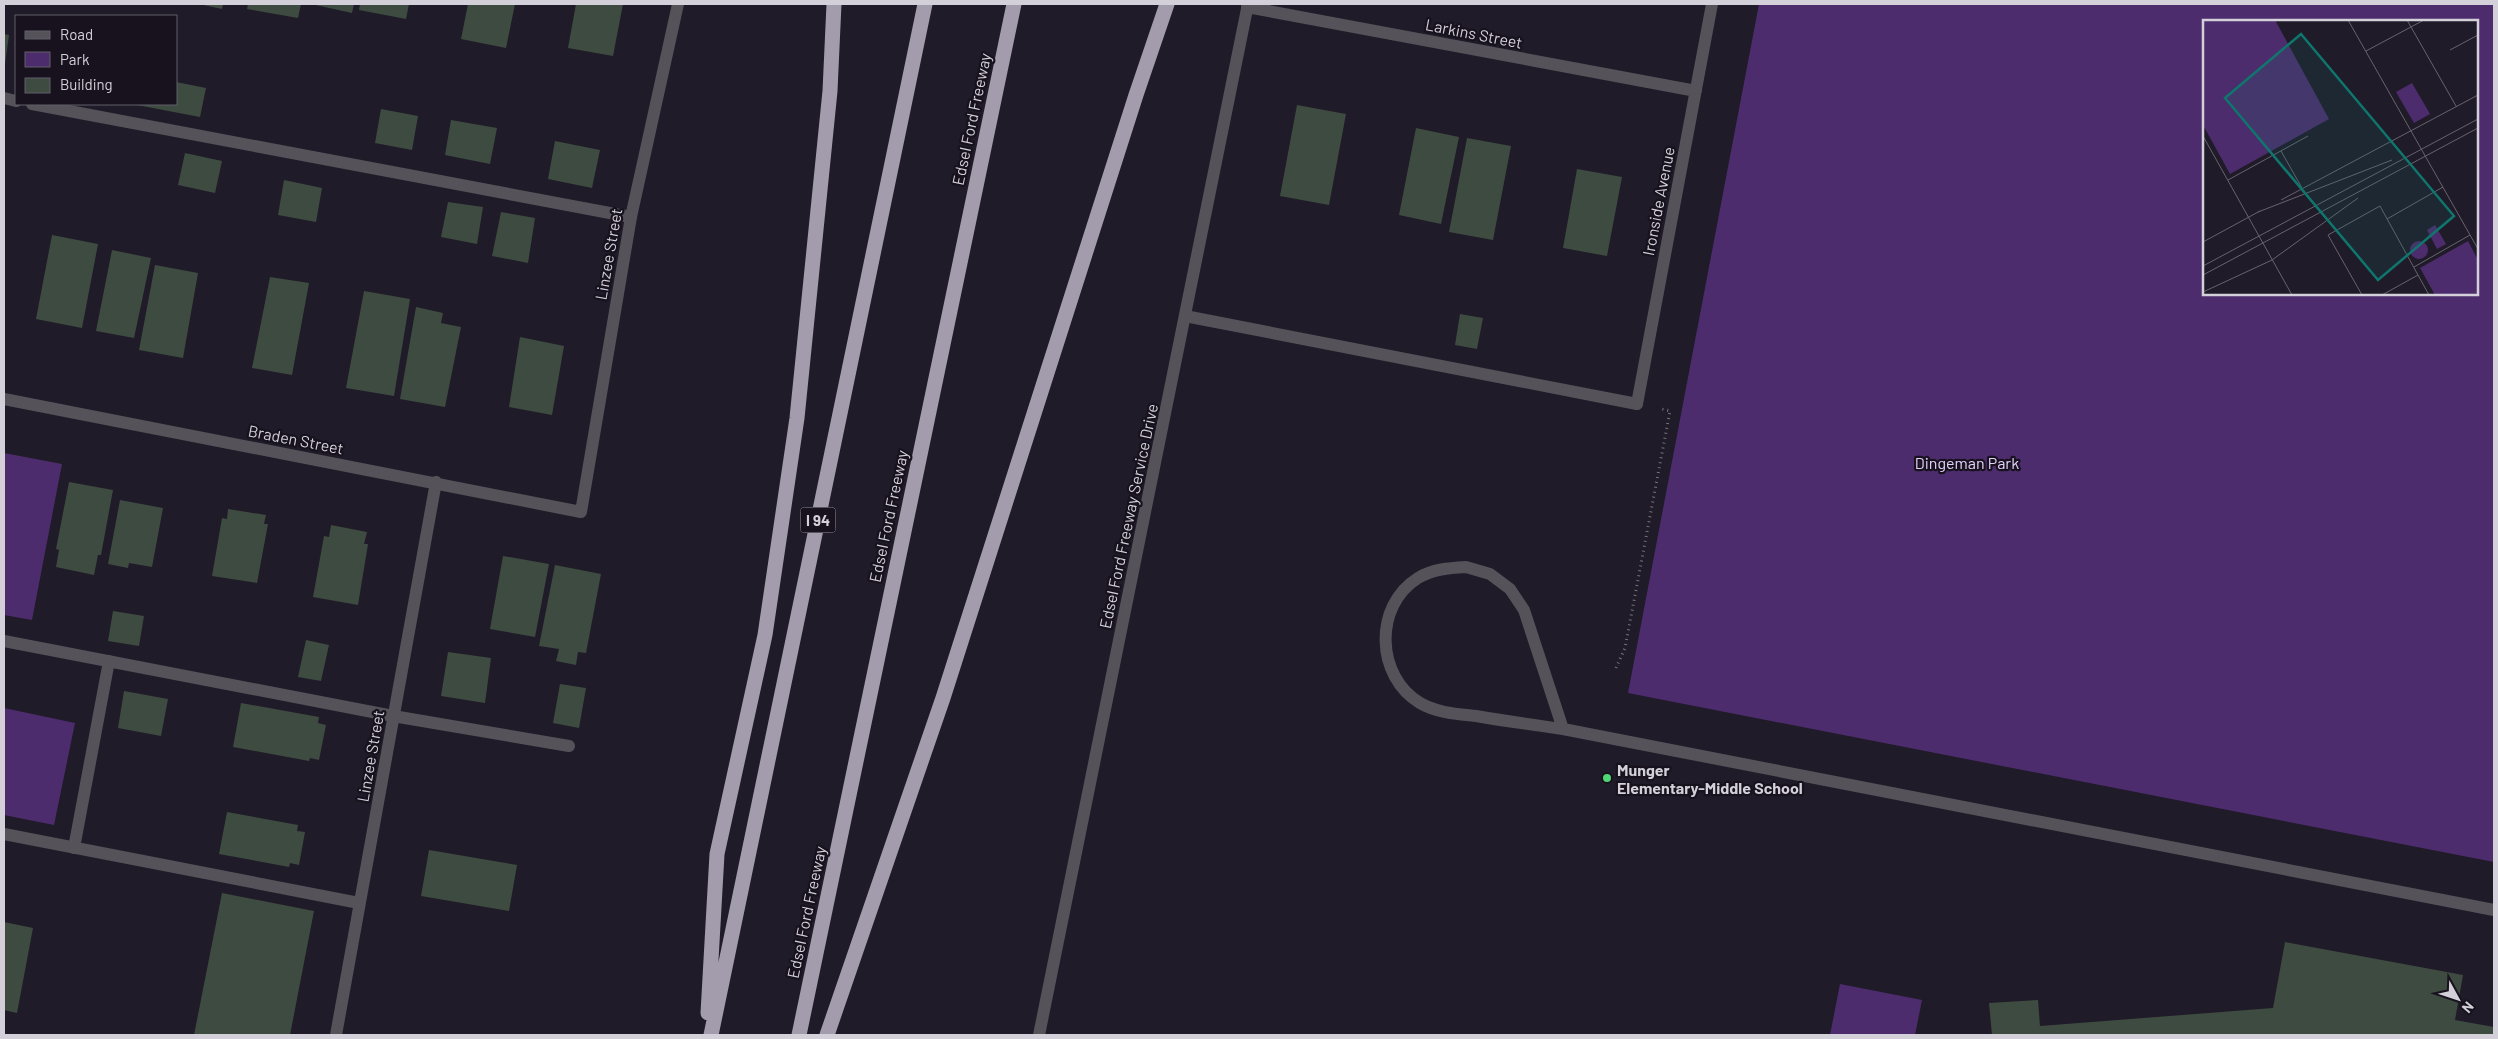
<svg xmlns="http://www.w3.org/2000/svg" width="2498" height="1039" font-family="Barlow,sans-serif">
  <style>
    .green { fill: #4d2c6d; fill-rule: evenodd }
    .building { fill: #3e4b40 }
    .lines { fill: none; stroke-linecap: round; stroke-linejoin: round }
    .path { stroke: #76727d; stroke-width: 3; stroke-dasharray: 1 4; stroke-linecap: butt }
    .lane { stroke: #555259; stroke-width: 12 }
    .street { stroke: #555259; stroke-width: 12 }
    .highway { stroke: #a39cad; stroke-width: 15 }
    .poi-dot { fill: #4fd675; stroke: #17121e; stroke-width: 2 }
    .labels { text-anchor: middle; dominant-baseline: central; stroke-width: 4.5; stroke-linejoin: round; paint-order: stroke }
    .shield { fill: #17121e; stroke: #9b97a1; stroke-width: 1 }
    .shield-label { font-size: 15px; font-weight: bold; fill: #d4d0d9 }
    .street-label { font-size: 16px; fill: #d4d0d9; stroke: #17121e }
    .park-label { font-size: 16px; fill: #e3d2fa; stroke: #17121e }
    .poi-label { font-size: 16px; font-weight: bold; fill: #d4d0d9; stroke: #17121e; text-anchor: start }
    .inset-road { fill: none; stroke: #68636f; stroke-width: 1 }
    .view { fill: #0f766e; fill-opacity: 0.15; stroke: #0f766e; stroke-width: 2.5 }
    .inset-edge { fill: none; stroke: #d4d0d9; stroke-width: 2.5 }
  </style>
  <rect width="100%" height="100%" fill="#201b28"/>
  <path class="green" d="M1759 4H2494V862L1628 693ZM2204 21H2477V294H2204Z
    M4 453 62 464 32 620 4 615Z
    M4 708 75 723 54 825 4 815Z
    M1840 984 1922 1000 1915 1035H1830Z"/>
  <path class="building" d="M199 4H223L222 9Z
    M248 4H301L298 18 247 9Z
    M311 4H354L352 13Z
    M360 4H409L406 19 359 10Z
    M468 4H515L506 48 461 39Z
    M576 4H623L613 56 568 48Z
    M4 34 9 35 5 64H4Z
    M176 82 206 88 200 117 137 105 176 104Z
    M1297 105 1346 114 1329 205 1280 196Z
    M381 109 418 116 412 150 375 143Z
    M451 120 497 128 490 164 445 155Z
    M1416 128 1459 137 1441 224 1399 215Z
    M1467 138 1511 146 1493 240 1449 232Z
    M555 141 600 150 592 188 548 179Z
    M185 153 222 161 215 193 178 185Z
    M1577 169 1622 177 1607 256 1563 248Z
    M284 180 322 188 316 222 278 215Z
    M448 202 483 207 477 244 441 237Z
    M501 212 535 218 528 263 492 256Z
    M52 235 98 244 82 328 36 319Z
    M112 250 151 258 134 338 96 331Z
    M155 265 198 273 183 358 139 350Z
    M270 277 309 283 292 375 252 368Z
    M364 291 410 299 394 396 346 388Z
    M416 307 443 313 441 323 461 327 445 407 400 399Z
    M1460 314 1483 318 1477 349 1455 345Z
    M520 337 564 346 552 415 509 407Z
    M69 482 113 490 101 555H98L94 575 56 567 59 550 56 549Z
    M120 500 163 508 152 567 129 563 128 568 108 564Z
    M228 509 266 515 264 524H268L257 583 212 576 222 518 227 519Z
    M331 525 367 532 364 544H368L358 605 313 597 324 536 329 537Z
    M503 556 549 564 535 637 490 629Z
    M555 565 601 574 586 653 578 652 576 665 556 661 559 649 539 646Z
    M113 611 144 616 139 646 108 641Z
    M306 640 329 645 321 681 298 677Z
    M448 652 491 658 485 703 441 696Z
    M560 684 586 688 579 728 553 723Z
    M124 691 168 699 161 736 118 728Z
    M241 703 319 717 318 723 326 725 319 760 310 758 309 761 233 747Z
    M227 812 298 825 297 831 305 832 299 865 290 863 289 867 219 854Z
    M429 850 517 865 509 911 421 896Z
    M222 893 314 911 290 1035H194Z
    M4 922 33 928 17 1013 4 1010Z
    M2285 942 2463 975 2455 1020 2494 1027V1035H1992L1989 1003 2038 1000 2040 1026 2273 1008Z"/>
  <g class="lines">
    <path class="path" d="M1616 668 1625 648 1670 411 1662 409"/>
    <path class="lane" d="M4 98 16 101
      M32 104 631 217
      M1185 316 1637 404
      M1466 567 1490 574 1510 589 1524 610 1563 729C1534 725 1505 721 1476 716 1458 714 1437 713 1420 703 1376 677 1373 606 1418 578 1433 569 1449 568 1466 567Z
      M4 641 393 716 569 746
      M1563 729 2494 910
      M4 834 359 903
      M74 848 109 661"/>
    <path class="street" d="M1247 7 1696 91
      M4 399 581 512 631 217 678 4
      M1637 404 1712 4
      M336 1035 436 482
      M1039 1035 1248 4"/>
    <path class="highway" d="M708 1013 717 854 765 635 797 418 830 91 834 4
      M711 1035 925 4
      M799 1035 1014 4
      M827 1035 943 698 1136 95 1167 4"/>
  </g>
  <circle class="poi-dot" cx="1607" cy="778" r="5"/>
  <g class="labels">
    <rect class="shield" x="800.5" y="507.5" width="35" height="25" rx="4"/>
    <g class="shield-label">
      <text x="818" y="520">I 94</text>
    </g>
    <g class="street-label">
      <text transform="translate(1474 33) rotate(11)">Larkins Street</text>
      <text transform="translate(971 119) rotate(-78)">Edsel Ford Freeway</text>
      <text transform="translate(1658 201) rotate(-79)">Ironside Avenue</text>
      <text transform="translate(608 254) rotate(-80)">Linzee Street</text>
      <text transform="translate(296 439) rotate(11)">Braden Street</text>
      <text transform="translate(888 516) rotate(-78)">Edsel Ford Freeway</text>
      <text transform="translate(1128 516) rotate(-78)">Edsel Ford Freeway Service Drive</text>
      <text transform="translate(370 756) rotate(-80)">Linzee Street</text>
      <text transform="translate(806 912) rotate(-78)">Edsel Ford Freeway</text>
    </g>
    <g class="park-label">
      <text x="1967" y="462">Dingeman Park</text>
    </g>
    <g class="poi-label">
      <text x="1617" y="769">Munger<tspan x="1617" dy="18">Elementary-Middle School</tspan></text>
    </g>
  </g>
  <g transform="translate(2203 20)">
    <rect width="275" height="275" fill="#201b28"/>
    <path d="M0 0H72L126 99 27 154 0 105ZM209 63 227 94 211 103 193 72ZM232 205 243 224 234 229 224 210ZM265 221 275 240V275H232L217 248ZM207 230a9 9 0 1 1 18 0a9 9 0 1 1-18 0Z" fill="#4d2c6d"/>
    <path class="inset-road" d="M145 0 275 229M204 0 253 86M247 30 275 15M163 31 221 0M0 116 89 275M78 131 99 168M25 160 105 116M78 180 275 75M55 192 189 140M184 199 240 167M0 222 57 191M69 240 155 178M0 246 275 99M211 247 267 215M0 255 275 108M0 272 69 240M159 275 125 215 177 186 226 275M179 275 215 255"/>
    <path class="view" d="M98 14 251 196 175 260 22 78Z"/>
    <rect width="275" height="275" class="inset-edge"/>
  </g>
  <rect width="2498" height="1039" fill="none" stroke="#d4d0d9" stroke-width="10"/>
  <rect x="15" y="15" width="162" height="90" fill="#17121e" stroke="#635e69"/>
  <rect x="25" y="31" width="25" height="8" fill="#555259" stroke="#635e69"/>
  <text x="60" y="40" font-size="15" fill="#d4d0d9">Road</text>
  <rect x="25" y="52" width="25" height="15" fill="#4d2c6d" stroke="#635e69"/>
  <text x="60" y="65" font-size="15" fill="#d4d0d9">Park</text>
  <rect x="25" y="78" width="25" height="15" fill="#3e4b40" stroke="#635e69"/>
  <text x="60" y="90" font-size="15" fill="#d4d0d9">Building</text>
  <g transform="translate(2458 999) rotate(130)" stroke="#17121e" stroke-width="4" paint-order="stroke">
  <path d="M0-4L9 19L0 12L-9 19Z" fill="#d4d0d9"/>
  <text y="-8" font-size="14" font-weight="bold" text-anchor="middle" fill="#d4d0d9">N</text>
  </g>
</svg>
